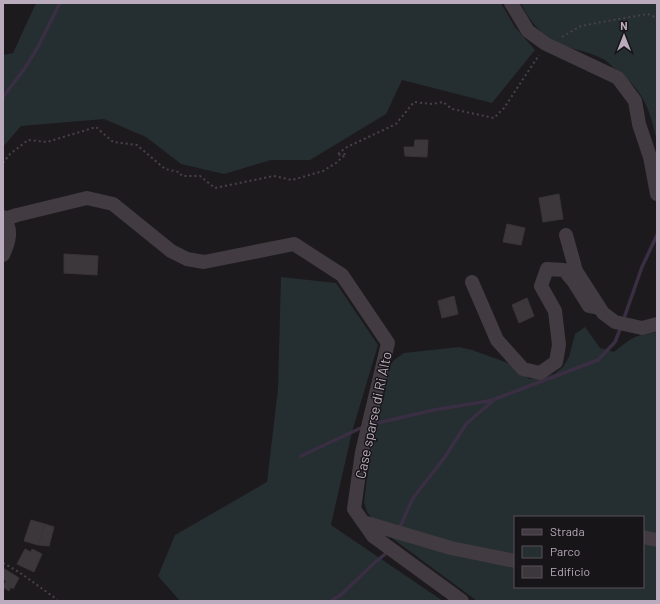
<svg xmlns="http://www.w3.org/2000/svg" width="660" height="604" font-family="Barlow,sans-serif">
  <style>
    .green { fill: #252e31; fill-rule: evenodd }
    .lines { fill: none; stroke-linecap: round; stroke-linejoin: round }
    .stream { stroke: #3a2e43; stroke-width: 3.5 }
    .building { fill: #3c373b; stroke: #393438 }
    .path { stroke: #484149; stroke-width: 2; stroke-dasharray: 2 3; stroke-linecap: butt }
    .minor { stroke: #423b42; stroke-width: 14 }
    .labels { text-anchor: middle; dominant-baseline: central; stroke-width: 3; stroke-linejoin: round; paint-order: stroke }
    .street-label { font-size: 14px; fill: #baacbd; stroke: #181518 }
  </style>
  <rect width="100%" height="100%" fill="#1d1a1d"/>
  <path class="green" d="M36 3H501L515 27 535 50 492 103 402 80 386 114 310 160H271L224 174 181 164 146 137 104 119 21 126 3 147V55L13 53Z
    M521 3H657V141C649 107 644 91 615 69 611 65 606 60 601 58 588 51 573 50 560 44 543 37 528 20 521 3Z
    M281 277 336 283 378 345 352 432 331 525 443 601H180L158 576 175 535 267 482 278 389Z
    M585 327 593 338 600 348 614 352C631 338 635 335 657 332V601H477L381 530 367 512 364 502 371 447 385 392 387 370 394 360 404 353 459 347 472 350 508 363 529 379 542 378 554 374 563 367 569 357 575 334ZM515 517H643V587H515Z"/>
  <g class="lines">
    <path class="stream" d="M3 97 25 68 39 45 60 3
      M623 321 642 267 657 235
      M373 424 434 410 494 400
      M301 456 365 426
      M399 529 413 498 445 457 466 424 495 399 598 360 615 342 621 327
      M331 601 342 594 373 564 389 551"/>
  </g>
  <path class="building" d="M415 140H428L427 157 405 156 404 147H414Z
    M559 194 563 219 543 222 539 198Z
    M507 224 525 228 521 245 503 242Z
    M64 254 98 256 97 275 64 273Z
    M454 296 458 314 442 318 438 301Z
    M527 298 534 316 519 323 512 305Z
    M31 520 45 524 38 545 24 541Z
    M45 524 54 527 49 546 38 545Z
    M25 549 31 552 32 549 42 554 34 572 17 564Z
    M3 568 19 578 13 589 11 587 9 591 3 587 6 581 3 579Z"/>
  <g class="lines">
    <path class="path" d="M562 37 581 26 602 22 648 14 657 18
      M3 163 10 154 28 140 47 142 96 127 113 142 137 145 165 169 179 172 182 176H200L215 188 274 176 292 180 323 171 336 163 346 154 337 155 345 148 396 124 414 102 432 104 443 102 452 109 494 118 504 108 539 55
      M3 563 19 572 55 598 57 601"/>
    <path class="minor" d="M511 3 528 31 546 44 618 78 635 101 639 124 650 157 657 194
      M3 217C13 229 9 242 3 255
      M5 219 17 215 87 198 113 204 171 251 187 259 204 262 294 244 342 275 388 343 362 452 354 509 373 536 462 601
      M566 235 576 271 603 313 615 322 642 328 657 324
      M472 282 497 340 523 369 540 373 556 362 559 345 555 311 541 286 547 269 564 270 574 282 589 306 599 308
      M363 522 451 548 515 561
      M643 537 657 540"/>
  </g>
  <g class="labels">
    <g class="street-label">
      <text transform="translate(373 415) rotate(-78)">Case sparse di Ri Alto</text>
    </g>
  </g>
  <rect width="660" height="604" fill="none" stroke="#baacbd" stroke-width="8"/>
  <rect x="514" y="516" width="130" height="72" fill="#181518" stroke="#59515a"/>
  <rect x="522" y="529" width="20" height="6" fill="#423b42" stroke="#59515a"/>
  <text x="550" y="536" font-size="12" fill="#baacbd">Strada</text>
  <rect x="522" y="546" width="20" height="12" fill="#252e31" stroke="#59515a"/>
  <text x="550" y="556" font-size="12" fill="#baacbd">Parco</text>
  <rect x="522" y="566" width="20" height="12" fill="#3c373b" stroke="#59515a"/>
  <text x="550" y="576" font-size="12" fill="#baacbd">Edificio</text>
  <g transform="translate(624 36)" stroke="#181518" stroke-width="3" paint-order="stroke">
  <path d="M0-3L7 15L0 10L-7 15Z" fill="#baacbd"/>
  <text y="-6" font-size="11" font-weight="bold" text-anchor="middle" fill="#baacbd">N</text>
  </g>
</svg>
